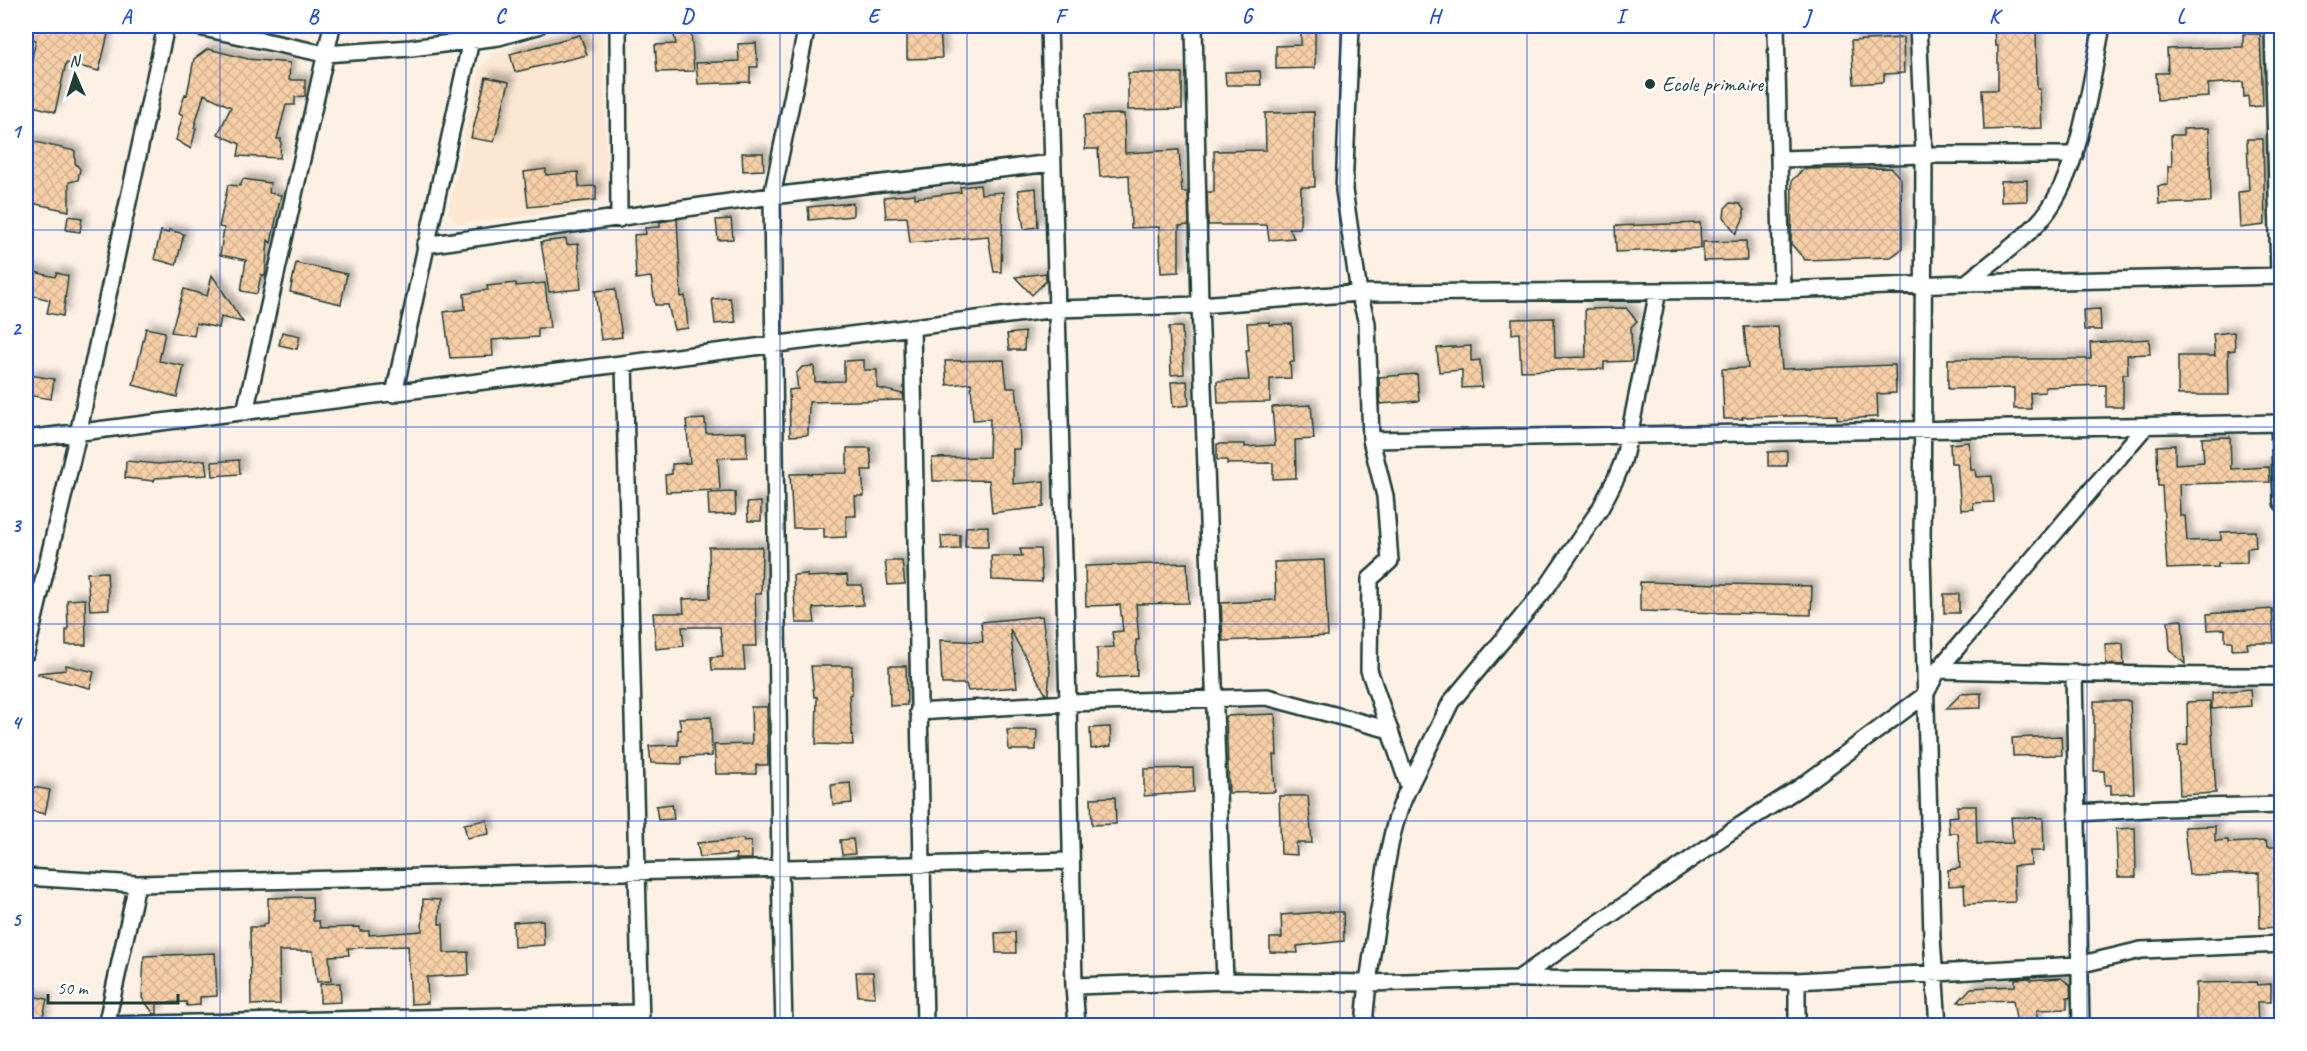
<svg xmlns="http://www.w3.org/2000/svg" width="2307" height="1051" font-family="Caveat,sans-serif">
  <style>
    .built { fill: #fbe7d2 }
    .building { fill: url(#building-cross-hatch); stroke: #1f3d34; stroke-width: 1.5; filter: url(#shadow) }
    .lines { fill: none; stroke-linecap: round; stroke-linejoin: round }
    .minor-casing { stroke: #1f3d34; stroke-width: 20 }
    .minor { stroke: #fff; stroke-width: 15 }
    .grid { fill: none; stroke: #1d4ed8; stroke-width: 1.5; stroke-opacity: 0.55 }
    .poi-dot { fill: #1f3d34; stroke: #fff; stroke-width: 2 }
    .labels { text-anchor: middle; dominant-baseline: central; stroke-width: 4.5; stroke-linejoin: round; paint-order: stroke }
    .poi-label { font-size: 21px; fill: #1f3d34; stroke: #fff; text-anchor: start }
    .neatline { fill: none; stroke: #1d4ed8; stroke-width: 2 }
    .grid-label { font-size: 20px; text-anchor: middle; font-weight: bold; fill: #1d4ed8 }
  </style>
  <defs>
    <pattern id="building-cross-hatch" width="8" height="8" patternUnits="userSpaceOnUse" patternTransform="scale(1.5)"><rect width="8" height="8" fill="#f7cfa7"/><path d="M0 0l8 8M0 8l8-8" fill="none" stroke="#d3b390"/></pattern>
    <filter id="shadow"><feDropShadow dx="5.5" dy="-5.5" stdDeviation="3" flood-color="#0004"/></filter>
  </defs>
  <rect width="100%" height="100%" fill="#fdf1e5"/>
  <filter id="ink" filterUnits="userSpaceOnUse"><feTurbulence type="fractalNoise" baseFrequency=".0167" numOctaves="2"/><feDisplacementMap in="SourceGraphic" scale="12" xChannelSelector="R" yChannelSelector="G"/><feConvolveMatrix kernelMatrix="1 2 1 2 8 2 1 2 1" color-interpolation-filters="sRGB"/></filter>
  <g filter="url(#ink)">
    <path class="built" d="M589 27 603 36 607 190 594 207 458 224 448 213 480 69 495 53Z"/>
    <path class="building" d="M26 26H110L99 71 66 63 55 112 26 104V75L28 76 36 40 26 37Z
      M1994 26H2036L2037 89H2040L2042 128 1984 130 1982 90H1998V46H1995Z
      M940 28 942 58 907 59V30Z
      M1301 29H1315V68L1276 69V46L1301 45Z
      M673 31H691L694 71 657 72 655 45 676 44Z
      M2243 34H2260L2263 106 2249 107 2248 96 2244 97 2243 82 2208 84 2209 97 2157 100 2156 73H2168L2167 49 2243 47Z
      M580 35 587 55 515 72 510 54Z
      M1903 38 1904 73 1884 74V82L1854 84 1851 41Z
      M756 43 758 67H750V82L698 84 696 63 739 61 738 44Z
      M208 49 248 59 290 63 289 80H305V96L295 97V105H286L277 139H281L280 158 238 156 240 144 218 134 231 107 204 94 194 128H196L191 149 176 140 183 115 179 113 185 94 187 95 194 59Z
      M1260 71 1261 85H1226L1225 72Z
      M1128 73H1182V109L1128 110Z
      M486 77 509 82 494 142 471 138Z
      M1314 112 1315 187H1301L1300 228H1289L1294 238 1269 240 1267 225H1208L1207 192H1214V151L1266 150 1265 113Z
      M1124 114 1125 153 1179 150 1182 192H1188L1189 225 1179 226V272L1161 273 1159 227 1131 228 1129 175 1100 177 1098 149H1085L1084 115Z
      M2209 128 2211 202 2159 204 2158 186 2168 185V166H2172L2171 135H2183V129Z
      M2247 139H2263L2265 225 2240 228 2238 192 2249 191Z
      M26 140 75 151V163L80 169 78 180 69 182V211L26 202Z
      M742 153H763L764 170 743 171Z
      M1891 168 1901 179 1902 249 1891 257 1805 260 1791 244 1792 180 1804 169Z
      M546 169V175L578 172 579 187 596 186V200L528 207 524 172Z
      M243 179 270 183 269 193 281 195 271 243 268 240 265 276 261 275 257 294 241 291 246 260 220 255 224 228 219 227 228 185 240 186Z
      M2027 180V201L2001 202V181Z
      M980 185 981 194 1003 192 1001 272H994L988 236 910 243 907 217 886 218 884 197 915 194V198L961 192 960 187Z
      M1036 188 1038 227 1024 229 1018 190Z
      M853 203V216L809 220 808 207Z
      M1730 203 1740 204 1744 210V217L1736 234 1724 217 1725 208Z
      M68 216 82 218 80 232 66 230Z
      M677 219 681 297 685 296 688 328 674 330 668 305H655L651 277 636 279 634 235 646 234 645 228 660 227V222Z
      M731 219 733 239 718 240 716 220Z
      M1700 223 1701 248 1616 252 1615 226Z
      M169 230 184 234 176 265 154 259 161 231 168 233Z
      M566 239 567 245 578 244 581 289 549 292 541 242Z
      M1746 241 1747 260 1703 261V242Z
      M296 263 347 274 341 304 290 292Z
      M26 270 55 277 57 273 68 276 63 316 47 313 50 300 26 294Z
      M1046 273V281L1032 295 1015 277Z
      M212 275 243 322 221 317 219 328 196 323 194 336 171 332 184 289 207 296Z
      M516 283V286L545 283 550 328H538V337L492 340 493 356 450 358 444 312 465 309 464 294 488 290 487 286Z
      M615 289 622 337 601 340 595 291Z
      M730 298 736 322 715 324 712 299Z
      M1626 308 1637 321 1631 327 1632 361 1604 362V369L1521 371 1519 333 1512 334V319L1554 318 1555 358 1586 357 1585 309Z
      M2100 309 2101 330H2084L2083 310Z
      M1269 322V325L1292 324 1294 362H1290L1291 378 1270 379V402L1218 403 1217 381 1249 380 1246 350H1249L1247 323Z
      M1778 326 1782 369 1895 365 1896 393 1877 394 1878 417 1837 419V415L1742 417 1743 419H1724L1722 369 1748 368 1744 327Z
      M1169 327H1182L1184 374 1171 375Z
      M146 328 165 332 159 361 184 366 177 397 133 385Z
      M282 332 300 336 297 349 279 345Z
      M1025 332 1024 350H1009L1007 334Z
      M2234 332 2235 350 2228 351 2229 395H2178V356H2215L2213 334Z
      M2149 339 2150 354 2127 355 2128 374H2123V407H2106V385L2045 387V392L2030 393 2031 409H2014V388L1948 389V359H2091L2090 343Z
      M1471 346V361L1480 360 1482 387 1462 388V370L1439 372 1437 348Z
      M864 360V370H877V388L903 394 904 400 809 402 808 435 790 436 789 390 798 389 796 374 802 367 814 366 815 382 844 381V361Z
      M1004 360 1007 388H1016L1019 415 1020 449H1013V484L1044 481V507L992 513 989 480 933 481 932 458 989 457 990 419 973 420 971 383 947 385 945 361Z
      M1417 374 1419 401 1380 404 1379 377Z
      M29 375 54 379 51 399 26 395Z
      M1187 381 1189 405 1173 407 1171 382Z
      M1311 405 1314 439 1295 440 1296 478 1273 479V463L1227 464V460H1217V444H1245V447L1275 445 1272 407Z
      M705 419 706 433 746 432 747 457 718 458 720 490 666 492 665 475 672 474V464L690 463 686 420Z
      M2230 437 2231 469 2269 467 2270 482 2179 484 2180 516H2185L2187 541 2221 540V532L2255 531 2256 547 2247 548V563L2218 564V567L2167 569 2162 486H2158L2157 446 2175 445V464L2204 462 2202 438Z
      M1969 442 1971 470H1975L1976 477 1992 476 1994 502 1973 503 1974 509 1961 510 1957 463H1951L1950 444Z
      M847 448H870L872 470H862L864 496H855L856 516H846V537L824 538V528H793L790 474 847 473Z
      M1787 451V466H1768V452Z
      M205 460 207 475 155 478 154 481 125 478 126 461 158 464Z
      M239 460 240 474 213 476 212 462Z
      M735 492 736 514 709 515 708 493Z
      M761 502V521H748L747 503Z
      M988 526V547H965L966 527Z
      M960 535V549L942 550 941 536Z
      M709 547H762L761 594H755L757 646H743L745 670H712L711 657 723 656 720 627H682L684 646 656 649 653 613H684L683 599 710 598Z
      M1020 549H1040L1042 582 992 580 991 556H1022Z
      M1324 560 1328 636 1223 641 1221 603 1276 600 1274 562Z
      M885 561H902L905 584 888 585Z
      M1187 563 1189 603 1136 604 1139 640H1136L1137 676 1098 678 1097 648 1114 647 1112 632 1123 631 1120 605 1086 606 1085 566Z
      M107 572 109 609 90 610 87 573Z
      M807 574V577L847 575 848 585H862L863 605 813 608 815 623H796L793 575Z
      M1640 582 1812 586 1811 615 1640 611Z
      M1944 594H1959V613H1944Z
      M85 599 86 645H66V630H68L67 600Z
      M2272 609 2274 643H2247L2248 649 2232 650V641H2225V629L2208 630 2207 614Z
      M1042 616 1050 670 1048 694 1046 695 1010 629 1017 687 968 691 966 684H942L940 640 983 642 981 622Z
      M2182 620 2185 664 2170 650 2168 621Z
      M2123 643 2124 665 2106 664 2105 644Z
      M66 665 94 672 90 688 38 675V673L66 670Z
      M811 666H852V694L849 695 853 745 816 744 817 697H814Z
      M889 666H906L907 705 890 706Z
      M2250 689 2251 706 2212 709V693Z
      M1981 693V708L1946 709 1961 694Z
      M2094 701H2130L2134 793 2111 794V785H2105L2104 771H2094Z
      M2210 701 2216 793 2180 795 2178 746 2188 745 2187 702Z
      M751 707H767L768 765H756V774H716L714 745 752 744Z
      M1275 714 1277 755H1273L1275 792 1229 793 1226 716Z
      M711 717 712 756 682 757V764L651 763 649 746 678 745V730H681L679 718Z
      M1110 727 1111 746 1091 749 1090 728Z
      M1007 730H1037L1036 750H1009Z
      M2061 736 2062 755 2013 756 2012 738Z
      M1193 768 1194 792 1144 796V769Z
      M850 783 852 803 833 805 831 785Z
      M33 787 50 790 45 814 28 810Z
      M1279 796H1308L1312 843H1296L1297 855 1281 854Z
      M1115 797 1116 824 1092 825 1091 798Z
      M672 804 674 819 658 820 656 806Z
      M1957 806H1976L1977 844 2013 843 2011 817 2043 818 2044 851H2030L2031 865 2013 866 2015 902 1965 904 1964 885 1949 886 1948 870 1960 868 1958 833H1949L1948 817 1958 816Z
      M487 820 489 834 467 838 464 824Z
      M2215 826V841L2228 840V843L2266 841 2267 847H2282V927L2260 928 2259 873 2189 875 2184 827Z
      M2135 828 2136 877H2118L2116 829Z
      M743 839 744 842 751 841 752 859H736V854L700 857 697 843Z
      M853 839 855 854 842 855 840 840Z
      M312 897 313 921H319L320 928 360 927V931H369V935L422 931 423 899 440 900 439 924H443L444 953 468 952 469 975 427 977 428 1003 411 1004 408 946 348 948 349 955 329 956 331 981 317 982 313 951H279L280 1004 251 1005 250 927H263V924L268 923V898Z
      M1321 912H1343L1344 941 1297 946 1298 953 1270 952V938H1282L1281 915Z
      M543 920 544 945 514 947 513 922Z
      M1015 932 1016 953H996L995 933Z
      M215 953 217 996 200 997V1005L187 1006 186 1002 157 1003V1014H154L142 998 144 956Z
      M856 972H873L875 997 858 996Z
      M2030 978V980L2061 978 2070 985 2071 997H2067V1009L2037 1010V1026H2017L2013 1000 1958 1002 1971 988 2015 986V979Z
      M2256 982 2257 985 2271 984V1002H2257L2258 1026H2196V983Z
      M340 983 341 1002 320 1003V984Z
      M26 995 47 999 41 1025 26 1022Z"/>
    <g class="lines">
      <defs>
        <path id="minor" d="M194 26 325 54 411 48 499 37 538 26
          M618 26 619 219
          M1049 26 1068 703 1074 986 1077 1026
          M1194 26 1200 305 1225 981
          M1351 26 1344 190 1359 293 1367 323 1371 440 1385 496 1390 561 1370 579 1369 670 1409 787C1391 824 1388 857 1381 898 1374 940 1367 982 1364 1026
          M1776 26 1782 290
          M1918 26 1924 155 1922 554 1932 938 1938 1026
          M2273 26 2279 276
          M1780 159 1924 155H2075
          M425 245 772 196 1052 163
          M1966 283C1989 264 2016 246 2037 224 2080 180 2090 85 2102 26
          M912 327 925 1026
          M624 364 641 1026
          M394 394 471 40
          M245 412 332 26
          M2279 423 2282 503
          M26 439 1056 309 1200 305 1359 293 1782 290 1966 283 2282 276
          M1371 440 2282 423
          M26 653 78 434 166 26
          M1938 670C2052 672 2167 677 2282 676
          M2074 672 2081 1026
          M918 712 1068 703 1267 697 1390 730
          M1409 787 1451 702 1547 587 1600 509 1616 478 1623 461 1629 436 1658 291
          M2077 813 2164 808 2282 805
          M26 877 137 884 1071 861
          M1518 979 1730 832 1802 786 1925 695 1938 670 2145 427
          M1074 986 1225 981 1367 983 1518 979 1797 981 2078 965 2141 950 2282 944
          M106 1025 640 1013
          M106 1026 137 884
          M784 1026 780 868 772 196 807 26
          M1797 1026V981"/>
      </defs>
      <use href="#minor" class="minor-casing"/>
      <use href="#minor" class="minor"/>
    </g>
  </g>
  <path class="grid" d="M220 26V1026M406 26V1026M593 26V1026M780 26V1026M967 26V1026M1154 26V1026M1340 26V1026M1527 26V1026M1714 26V1026M1900 26V1026M2087 26V1026M26 230H2282M26 427H2282M26 624H2282M26 821H2282"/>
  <circle class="poi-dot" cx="1650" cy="84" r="6"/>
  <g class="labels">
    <g class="poi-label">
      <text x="1662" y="84">Ecole primaire</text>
    </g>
  </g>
  <rect width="2307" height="1051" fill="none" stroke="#fff" stroke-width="66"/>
  <g transform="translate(75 75) rotate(357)" stroke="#ffffff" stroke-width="4.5" paint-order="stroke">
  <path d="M0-4.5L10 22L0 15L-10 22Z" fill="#1f3d34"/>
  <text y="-9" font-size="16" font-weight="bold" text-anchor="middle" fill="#1f3d34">N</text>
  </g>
  <path d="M48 994v9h130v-9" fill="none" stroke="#1f3d34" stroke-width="3"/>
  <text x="57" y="994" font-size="18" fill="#1f3d34" stroke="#ffffff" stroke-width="4.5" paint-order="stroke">50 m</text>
  <rect x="33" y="33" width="2241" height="985" class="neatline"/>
  <g class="grid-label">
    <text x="126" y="23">A</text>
    <text x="313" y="23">B</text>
    <text x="500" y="23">C</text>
    <text x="687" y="23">D</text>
    <text x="873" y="23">E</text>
    <text x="1060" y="23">F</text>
    <text x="1247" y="23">G</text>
    <text x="1434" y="23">H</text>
    <text x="1620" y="23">I</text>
    <text x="1807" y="23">J</text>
    <text x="1994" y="23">K</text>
    <text x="2181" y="23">L</text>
    <text x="16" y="138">1</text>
    <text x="16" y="335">2</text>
    <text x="16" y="532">3</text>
    <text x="16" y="729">4</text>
    <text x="16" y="926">5</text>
  </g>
</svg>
